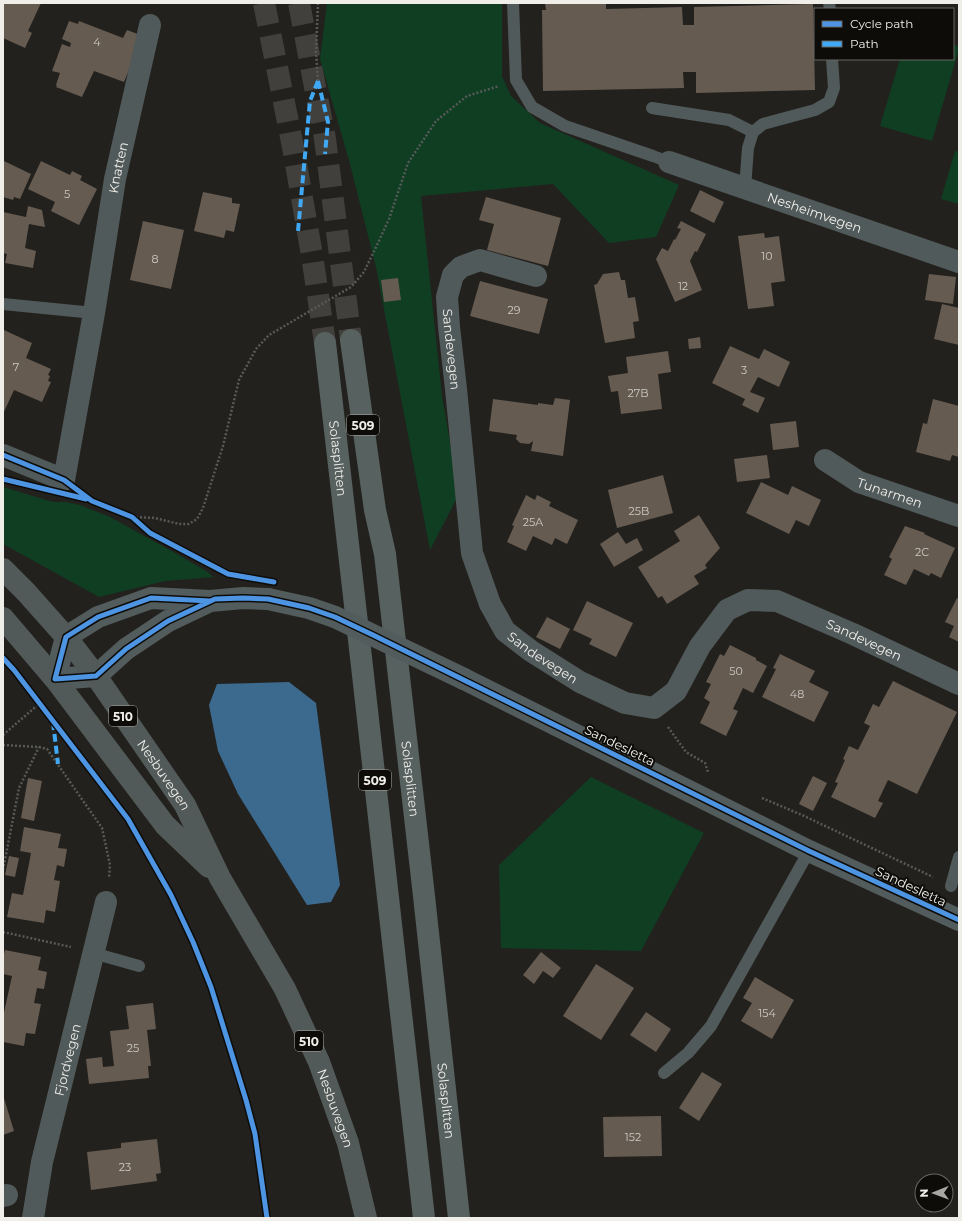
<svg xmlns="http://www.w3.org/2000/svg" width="962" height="1221" font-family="Montserrat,sans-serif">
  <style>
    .green { fill: #0f3e23 }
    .water { fill: #3c6a8e }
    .building { fill: #655b51 }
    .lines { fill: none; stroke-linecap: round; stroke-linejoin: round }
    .highway-tunnel { stroke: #42403c; stroke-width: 22; stroke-dasharray: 22 11; stroke-linecap: butt }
    .path { stroke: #565a59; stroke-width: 2.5; stroke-dasharray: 2 2; stroke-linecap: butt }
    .lane { stroke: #515a5a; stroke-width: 12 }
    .street { stroke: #515a5a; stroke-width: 22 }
    .secondary { stroke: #535c5c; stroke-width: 22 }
    .primary { stroke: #515a59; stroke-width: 22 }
    .highway { stroke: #566160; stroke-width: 22 }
    .secondary-bridge { stroke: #535c5c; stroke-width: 22 }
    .quiet { stroke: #3fa9f5; stroke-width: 4; stroke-dasharray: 8 4; stroke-linecap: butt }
    .cycleway-casing { stroke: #0d0c09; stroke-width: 8 }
    .cycleway { stroke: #4d94e3; stroke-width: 5 }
    .labels { text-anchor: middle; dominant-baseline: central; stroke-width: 4; stroke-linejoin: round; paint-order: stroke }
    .number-label { font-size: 11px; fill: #cdc9c3 }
    .shield { fill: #0d0c09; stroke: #acaaa6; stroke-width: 1 }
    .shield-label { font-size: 12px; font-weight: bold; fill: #f0eee9 }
    .street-label { font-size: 13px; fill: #f0eee9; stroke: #0d0c09 }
  </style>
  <rect width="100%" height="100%" fill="#23211d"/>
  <path class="green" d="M327 3H502V76L511 96 540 123 679 185 656 237 609 243 553 184 421 196 442 396 459 494 430 550 376 267 350 164 320 59Z
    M953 45 959 46V49L932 141 880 126 900 59H953Z
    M955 151 959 152V204L941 199Z
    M3 487 53 502H66L80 505 110 517 177 554 206 571 214 577 165 581 99 597 3 544Z
    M591 777 704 833 641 951 501 948 499 865Z"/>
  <path class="water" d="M289 682 316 703 340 885 331 902 307 905 238 794 218 751 209 705 217 684Z"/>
  <path class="building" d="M3 3H41L28 31 32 33 25 48 3 38Z
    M545 3H606V9L682 7 683 25H694V7L813 4 815 90 696 93V72H683L684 88 543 91 542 10H546Z
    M69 21 78 24 79 21 123 38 127 30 143 36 124 82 94 71 82 97 56 87 57 85H56L60 73 52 71 62 44 70 47 71 43 62 39Z
    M4 161 31 174 20 199 14 197 13 200 3 197V164Z
    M41 161 70 175 72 171 82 176 80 180 97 189 79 225 51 211 55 202 28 189Z
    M700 190 724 202 714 223 690 211Z
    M203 192 232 198V203L240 204 234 232 226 230 224 238 194 231Z
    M486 197 561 218 548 266 487 250 494 224 479 220Z
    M28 206 42 210 45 227 29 224 25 248 36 251 33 268 5 263 7 254 3 253V212L26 217Z
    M143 221 184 230 171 289 130 280Z
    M681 221 706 234 697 252 695 251 690 261 702 290 675 302 656 259 662 248 668 251 674 239 675 240 681 229 677 228Z
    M764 233 765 238 779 236 785 281 771 283 774 306 748 309 738 236Z
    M619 272 621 280H625L628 298 635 297 639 321 633 322 635 338 605 343 594 285 597 284 603 274Z
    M929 274 956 277 953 304 925 300Z
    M398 278 401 300 384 302 381 280Z
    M480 281 548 299 539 334 470 316Z
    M942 304 959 308V345L934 339Z
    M4 330 32 343 26 358 51 369 48 375 50 376 48 381 51 382 42 402 14 390 3 414V333Z
    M700 337 701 348 689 349 688 339Z
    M730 346 759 359 764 349 790 362 779 387 758 377 750 392 765 398 758 413 742 405 745 399 712 383Z
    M668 351 671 372 658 374 662 409 621 414 618 391 611 392 608 376 628 373 626 357Z
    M555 398 570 400 563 456 531 451 533 441 529 444 520 443 516 439 517 435 489 431 493 399 538 405V403L553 405Z
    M933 399 959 406V457L952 455 950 461 916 452 923 423 927 424Z
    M796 421 799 447 773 450 770 424Z
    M767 455 770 478 737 482 734 459Z
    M663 475 673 513 617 528 608 490Z
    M761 482 788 495 792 486 821 500 809 526 796 520 789 534 746 513Z
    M526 495 535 500 537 495 551 502 549 506 578 520 567 544 555 538 552 545 533 536 526 551 507 542 514 526 512 525Z
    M699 515 720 548 705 565 707 568 694 576 699 584 667 604 662 596 658 598 638 567 680 541 674 531Z
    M905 526 925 533 924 534 955 548 941 578 931 573 929 576 914 569 906 585 884 575 892 559 889 557Z
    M618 532 626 544 637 538 643 550 614 567 600 544Z
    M957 598 959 599V642L949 637 954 626 945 622Z
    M587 601 633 623 616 657 589 644 592 639 573 630Z
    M547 617 570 629 560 649 536 637Z
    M730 645 756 658V660L767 666 753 693 743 688 733 709 738 711 726 736 700 723 710 702 704 698 711 684 706 682 720 654 724 656Z
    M780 654 815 671 809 682 829 692 814 722 762 697 776 669 773 668Z
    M893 681 957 712 917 794 888 780 878 801 883 803 875 818 831 797 838 783 835 782 845 760 843 759 849 746 858 750 870 726 864 723 873 704 879 707Z
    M813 776 827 783 813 811 799 804Z
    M28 778 42 781 34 821 21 818Z
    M24 827 61 834 58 848 67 849 64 867 57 865 54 880 60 881 55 912 46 910 44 923 7 917 12 893 23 895 31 853 20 851Z
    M9 856 19 858 15 877 5 875Z
    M5 950 41 957 38 970 47 972 44 989 37 988 34 1003 41 1004 35 1034 26 1033 24 1046 3 1042V1017L12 976 3 974V958Z
    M541 952 561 968 553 978 543 971 534 984 523 975Z
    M596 964 634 988 601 1040 563 1016Z
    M755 977 794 1000 772 1039 741 1021 752 1003 743 998Z
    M153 1003 156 1029 147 1030 151 1066H148L149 1078 89 1084 86 1059 102 1057 103 1067 114 1066 110 1031 129 1029 126 1006Z
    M646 1012 671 1029 656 1052 630 1035Z
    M702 1072 722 1084 699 1121 679 1108Z
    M3 1095 14 1131 3 1135Z
    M661 1116 662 1156 604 1157 603 1117Z
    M157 1139 161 1173 156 1174 157 1181 91 1190 87 1152 121 1148V1143Z"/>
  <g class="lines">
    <path class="highway-tunnel" d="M264 3 293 147 312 255 325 343
      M299 3 325 139 351 340"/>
    <path class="path" d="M318 3 316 52 318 81
      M132 517 155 518 179 524H189L197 519 203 508 223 446 239 380 256 349 269 335 351 287 364 272 377 245 389 219 408 163 436 121 467 96 499 86
      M668 727 686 752 705 763 708 772
      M3 735 40 703
      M3 745 39 747 47 749 102 828 110 865 109 878
      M762 798 802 815 933 877
      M3 870 19 788 39 747
      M3 932 71 947"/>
    <path class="lane" d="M513 3 516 80 532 107 565 126 653 156 669 162
      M829 3 830 9
      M652 108 729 120 753 132
      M745 188 748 148 753 132 763 124 815 110 829 102 834 88 832 59
      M3 304 94 313
      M951 886 959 857
      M93 953 139 966
      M664 1073 688 1053 711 1026 809 851"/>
    <g class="street">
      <path id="s1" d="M669 162 959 262"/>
      <path id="s2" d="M536 276 480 260 461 267 453 275 447 297 449 327 456 389 472 553 490 604 505 631 531 651 580 682 625 703 654 708 676 691 700 646 727 610 748 600 777 601 853 634 959 684"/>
      <path id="s3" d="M3 455 64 480 94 313 115 179 150 25"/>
      <path id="s4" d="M825 460 859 482 959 516"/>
      <path d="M3 1196 7 1195"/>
      <path id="s5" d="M33 1218 42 1162 106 902"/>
    </g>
    <path class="secondary" d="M210 601 151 598 98 617 66 637 55 679 96 676 126 649 168 621 210 601 243 598 268 599
      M464 679 809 851 959 920"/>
    <g class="primary">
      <path id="s6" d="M3 569 26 592 66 637 96 676 185 805 220 878 285 989 319 1062 348 1143 366 1218"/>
      <path d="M3 618 55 679 165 825 209 867"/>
    </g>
    <g class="highway">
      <path id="s7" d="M351 340 375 510 385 554 424 896 459 1218"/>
      <path id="s8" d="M325 343 363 675 424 1218"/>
    </g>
    <path class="secondary-bridge" d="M268 599 309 608 335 617 464 679"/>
    <path class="quiet" d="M318 81 328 122 325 154
      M298 231 310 101 318 81
      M53 722 58 764"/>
    <defs>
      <path id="cycleway" d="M3 455 64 480 92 501 132 517 150 533 228 574 274 582
        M3 479 86 499
        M210 601 151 598 98 617 66 637 55 679 96 676 126 649 168 621 215 599 243 598 268 599 309 608 335 617 373 635 809 851 959 920
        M3 658 14 670 128 819 171 895 193 942 211 987 246 1100 255 1134 267 1218"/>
    </defs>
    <use href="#cycleway" class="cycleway-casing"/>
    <use href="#cycleway" class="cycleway"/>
  </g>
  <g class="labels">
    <g class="number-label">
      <text x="97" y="42">4</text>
      <text x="67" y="194">5</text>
      <text x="767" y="256">10</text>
      <text x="155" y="259">8</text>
      <text x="683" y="286">12</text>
      <text x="514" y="310">29</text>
      <text x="16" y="367">7</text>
      <text x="744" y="370">3</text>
      <text x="638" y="393">27B</text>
      <text x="639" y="511">25B</text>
      <text x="533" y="522">25A</text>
      <text x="922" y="552">2C</text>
      <text x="736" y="671">50</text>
      <text x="797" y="694">48</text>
      <text x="767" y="1013">154</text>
      <text x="133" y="1048">25</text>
      <text x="633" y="1137">152</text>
      <text x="125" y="1167">23</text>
    </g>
    <g class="shield">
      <rect x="347" y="415" width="32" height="20" rx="3"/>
      <rect x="109" y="706" width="28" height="20" rx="3"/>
      <rect x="359" y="770" width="32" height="20" rx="3"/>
      <rect x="295" y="1031" width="28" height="20" rx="3"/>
    </g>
    <g class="shield-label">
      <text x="363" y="425">509</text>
      <text x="123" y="716">510</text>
      <text x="375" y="780">509</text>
      <text x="309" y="1041">510</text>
    </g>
    <g class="street-label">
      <text stroke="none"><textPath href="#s3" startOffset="383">Knatten</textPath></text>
      <text stroke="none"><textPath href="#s1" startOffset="154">Nesheimvegen</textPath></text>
      <text stroke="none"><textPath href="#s2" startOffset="165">Sandevegen</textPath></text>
      <text stroke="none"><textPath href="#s8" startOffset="116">Solasplitten</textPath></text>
      <text stroke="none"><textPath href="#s4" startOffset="73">Tunarmen</textPath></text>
      <text stroke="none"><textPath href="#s2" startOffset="896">Sandevegen</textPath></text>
      <text stroke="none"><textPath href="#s2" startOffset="501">Sandevegen</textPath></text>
      <text transform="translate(620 745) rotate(26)">Sandesletta</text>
      <text stroke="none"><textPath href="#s6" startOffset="262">Nesbuvegen</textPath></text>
      <text stroke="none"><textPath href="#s7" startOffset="443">Solasplitten</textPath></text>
      <text transform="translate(911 886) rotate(25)">Sandesletta</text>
      <text stroke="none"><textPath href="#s5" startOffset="162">Fjordvegen</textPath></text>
      <text stroke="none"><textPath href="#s7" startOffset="767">Solasplitten</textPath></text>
      <text stroke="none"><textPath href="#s6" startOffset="638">Nesbuvegen</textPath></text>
    </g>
  </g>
  <rect width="962" height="1221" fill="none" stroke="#f0eee9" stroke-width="8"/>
  <rect x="814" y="8" width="140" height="52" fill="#0d0c09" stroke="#686663"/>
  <rect x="822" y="21" width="20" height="6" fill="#4d94e3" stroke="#686663"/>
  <text x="850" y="28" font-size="12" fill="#f0eee9">Cycle path</text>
  <rect x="822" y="41" width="20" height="6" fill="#3fa9f5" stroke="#686663"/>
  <text x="850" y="48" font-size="12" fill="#f0eee9">Path</text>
  <g transform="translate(934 1193) rotate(269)"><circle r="19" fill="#0d0c09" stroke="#686663"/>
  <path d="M0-3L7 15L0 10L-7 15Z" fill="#a8a6a2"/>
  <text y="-6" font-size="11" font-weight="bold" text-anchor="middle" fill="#f0eee9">N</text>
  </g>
</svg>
